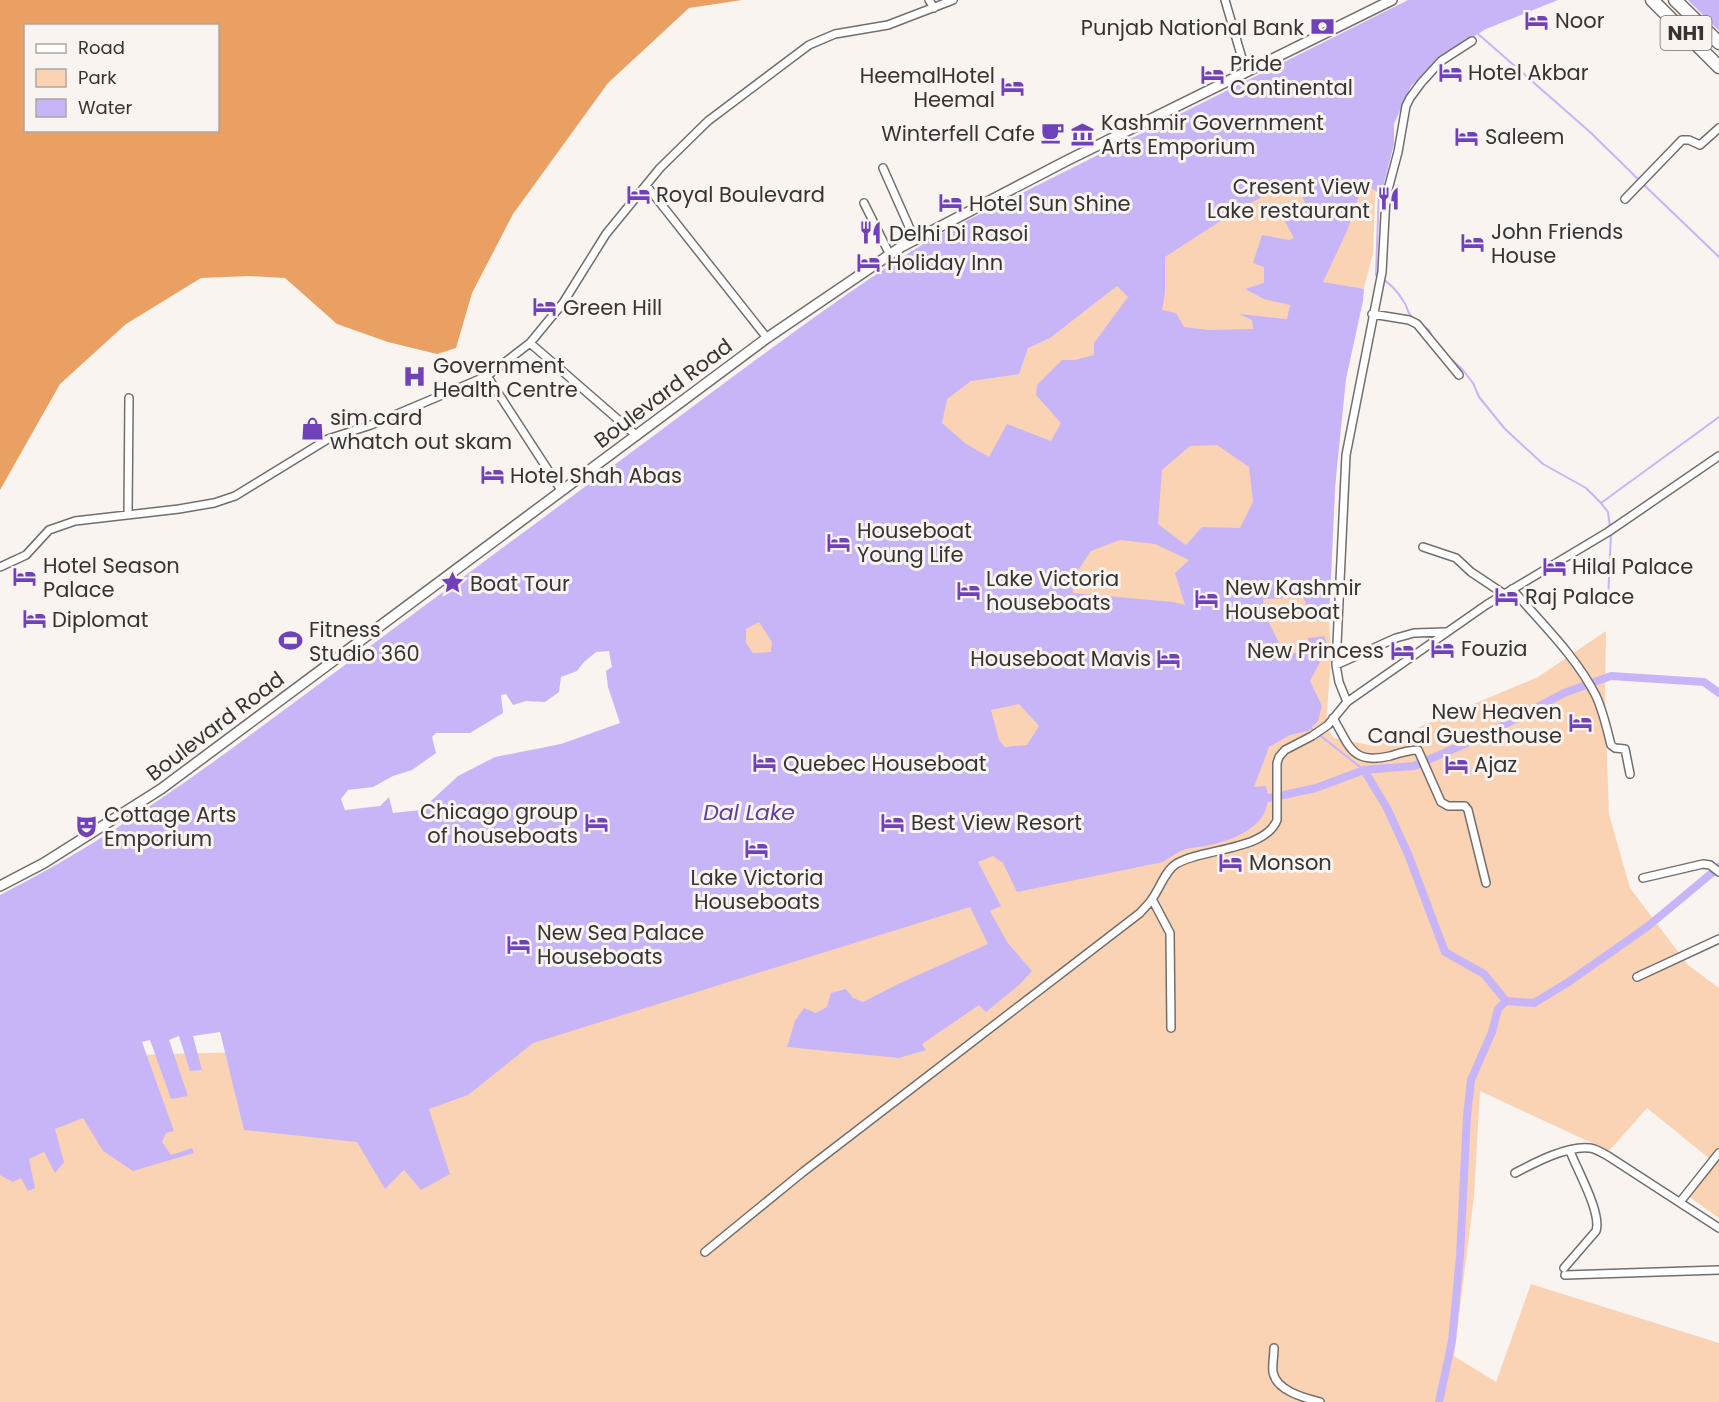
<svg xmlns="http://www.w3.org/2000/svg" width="1719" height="1402" font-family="Poppins,sans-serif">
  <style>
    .green { fill: #fad3b5 }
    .forest { fill: #eba063; fill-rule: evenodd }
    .water { fill: #c8b5f8; fill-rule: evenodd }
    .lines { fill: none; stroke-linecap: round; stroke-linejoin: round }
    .stream { stroke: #c8b5f8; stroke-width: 2 }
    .canal { stroke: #c8b5f8; stroke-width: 8 }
    .street-casing { stroke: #736e6b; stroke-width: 10 }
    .secondary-casing { stroke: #736e6b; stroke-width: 12 }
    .highway-casing { stroke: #736e6b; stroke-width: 15 }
    .street { stroke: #fff; stroke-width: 7 }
    .secondary { stroke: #fff; stroke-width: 9 }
    .highway { stroke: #fff; stroke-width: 12 }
    .labels { text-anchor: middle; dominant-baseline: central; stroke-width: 6; stroke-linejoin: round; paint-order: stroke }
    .shield { fill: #f9f4f0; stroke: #706e6c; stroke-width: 1.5 }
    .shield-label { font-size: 20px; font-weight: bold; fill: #363433 }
    .poi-label { font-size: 21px; fill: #363433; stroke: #f9f4f0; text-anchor: start }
    .street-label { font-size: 21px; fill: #363433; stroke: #f9f4f0 }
    .water-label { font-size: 22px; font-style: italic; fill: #613d9c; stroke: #f9f4f0 }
  </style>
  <rect width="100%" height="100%" fill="#f9f4f0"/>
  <path class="green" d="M1380 66 1373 254 1341 371 1329 620 1331 656 1326 727 1334 738 1374 746 1538 677 1606 631 1605 696 1609 814 1630 888 1688 965 1719 988V1218L1688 1196 1716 1164 1647 1108 1609 1151 1480 1091 1474 1196 1454 1356 1496 1382 1531 1284 1719 1343V1402H0V1130L132 1055 444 1047 702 783 659 607Z"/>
  <path class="forest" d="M0 0H742L689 8 608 83 513 214 472 293 456 348 437 354 388 342 337 324 285 278 249 276 201 278 126 324 60 384 0 490ZM26 26H218V130H26Z"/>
  <path class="water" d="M1408 0H1558L1486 29 1444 54 1411 86 1394 124V144L1383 187 1377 192 1370 187 1361 190 1347 231 1323 282 1364 289 1363 301 1346 379 1335 487 1329 620 1307 608 1303 596 1295 592 1289 598 1263 599 1265 615 1284 653H1305L1308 638 1324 636 1328 647 1310 681 1322 706 1318 721 1308 731 1290 735 1269 747 1254 787 1266 786C1276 822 1241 838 1210 845 1202 847 1191 847 1183 850 1176 853 1169 858 1163 862L1017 892 1003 863 993 856 978 862 1001 906 990 911 1007 942 1032 971 1020 984 986 1012 979 1005 922 1044 926 1050 899 1058 787 1047 795 1021 804 1008 816 1013 827 1007 831 993 846 989 853 998 863 1002 898 984 988 944 970 907 533 1043 468 1095 429 1109 450 1174 421 1190 404 1170 385 1189 357 1142 244 1130 220 1032 193 1036 202 1070 190 1071 179 1036 169 1040 188 1096 171 1099 150 1040 142 1042 174 1131 166 1133 162 1142 171 1155 192 1148 194 1153 133 1171 103 1151 83 1118 55 1129 64 1162 55 1173 44 1152 29 1159 35 1188 28 1191 21 1178 13 1182 0 1175V895C116 837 222 756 326 679 440 594 554 510 668 425 756 360 843 293 936 236ZM1293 180 1305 202 1284 220 1294 238 1289 240 1262 235 1253 263 1264 267V283L1245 289 1264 299 1290 305 1287 319 1239 314 1252 320 1253 329 1209 330 1184 327 1176 313 1162 310 1165 293V257L1236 211ZM1117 286 1128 297 1094 343V355L1075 360H1062L1037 385 1036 395 1061 423 1051 441 1007 424 989 457 966 444 942 423 947 399 971 381 1019 374 1028 348 1050 338ZM1217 445 1249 467 1253 502 1240 528 1202 527 1186 545 1158 524 1162 470 1190 446ZM1120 540 1155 544 1189 560 1175 573 1185 605 1173 602 1073 593V578L1091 551ZM759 622 772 642 771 652 753 653 746 643V629ZM609 651 612 667 606 671 608 687 620 723 561 744 495 757 458 776 421 810 393 813 389 797 380 806 345 810 341 799 348 790 373 787 393 776 412 770 436 753 432 737 436 733H470L503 713 501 695 506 694 513 705 526 701 545 702 559 692 561 677 577 671 584 662 596 652ZM1019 704 1039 726 1027 745 1005 747 999 740 991 710Z
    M1688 0H1719V31Z"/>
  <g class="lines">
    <path class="stream" d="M1477 33 1590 132 1639 180
      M1643 184 1719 257
      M1379 190 1376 275C1388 281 1397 290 1404 302 1408 307 1407 314 1413 318
      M1422 325 1429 330 1433 339
      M1447 355 1462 369 1473 383 1479 397 1505 429 1543 464 1586 488 1601 503 1608 512 1610 527
      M1601 503 1719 417
      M1608 601 1611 532
      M1308 726 1364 770"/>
    <path class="canal" d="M1364 770 1387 808 1408 854 1445 952 1484 974 1506 1001
      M1269 798 1316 788 1364 770 1414 766 1483 736 1564 693 1611 676 1704 682 1719 693
      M1439 1402 1452 1341 1460 1256 1467 1116 1471 1080 1492 1032 1498 1009 1506 1001 1534 1003 1567 983 1647 927 1719 867"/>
    <defs>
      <path id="street" d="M929 0 934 8
        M1225 0 1246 72
        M883 168 915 240
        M646 185 767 338
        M1625 199 1682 140H1689L1700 145 1719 128
        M864 203 890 255
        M1372 314 1409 320 1417 324 1459 375
        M530 343 637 436
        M487 376 561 490
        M128 515 129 398
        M1423 547 1456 558 1471 572 1504 594
        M0 567 26 555 49 530 75 521 179 509 214 503 235 496 328 439 371 425 487 376 530 343 563 303 606 234 660 168 708 121 809 45 835 34 888 25 953 0
        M1512 589C1541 623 1576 656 1596 696 1603 711 1607 729 1611 745L1615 748 1625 749 1630 774
        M1336 665 1396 638 1414 633 1446 632
        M1347 702 1339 682 1336 665 1346 455 1382 272 1386 197 1398 152 1406 106 1410 98 1421 83 1441 61 1472 41
        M1333 718C1350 746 1351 765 1390 756 1399 753 1409 750 1418 750L1441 802 1448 806H1465L1468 810 1486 883
        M1643 878 1703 864 1710 865 1719 872
        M1152 899 1170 933 1171 1028
        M1637 977 1719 939
        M1515 1173C1534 1163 1568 1145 1590 1148 1597 1149 1602 1153 1608 1156L1719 1228
        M1680 1202 1719 1153
        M705 1252 803 1172 1140 913C1144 908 1149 904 1152 899 1160 888 1165 871 1176 864 1202 848 1265 851 1277 820V763L1279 757 1285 750 1312 736 1328 725 1347 702 1486 605 1608 532 1719 456
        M1564 1268 1596 1231C1602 1213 1577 1170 1570 1151
        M1565 1275 1719 1270
        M1274 1348C1274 1356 1272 1365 1273 1372 1276 1391 1305 1398 1320 1402"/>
      <path id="secondary" d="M0 886 44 863 161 789 767 338 901 247 1068 160 1392 0"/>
      <path id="highway" d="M1652 0 1719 67
        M1675 0 1719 43"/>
    </defs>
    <use href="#street" class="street-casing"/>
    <use href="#secondary" class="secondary-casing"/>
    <use href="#highway" class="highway-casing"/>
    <use href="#street" class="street"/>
    <use href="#secondary" class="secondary"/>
    <use href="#highway" class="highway"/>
  </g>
  <defs>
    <symbol id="hotel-bare" viewBox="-9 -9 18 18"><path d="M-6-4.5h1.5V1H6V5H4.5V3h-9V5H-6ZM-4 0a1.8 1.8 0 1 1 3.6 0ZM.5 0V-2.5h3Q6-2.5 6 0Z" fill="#7042b9" stroke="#f9f4f0" stroke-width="2.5" paint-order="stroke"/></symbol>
    <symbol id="bank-bare" viewBox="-9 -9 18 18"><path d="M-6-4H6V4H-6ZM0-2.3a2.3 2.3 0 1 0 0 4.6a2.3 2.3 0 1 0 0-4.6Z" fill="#7042b9" stroke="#f9f4f0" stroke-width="2.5" paint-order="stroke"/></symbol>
    <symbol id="cafe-bare" viewBox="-9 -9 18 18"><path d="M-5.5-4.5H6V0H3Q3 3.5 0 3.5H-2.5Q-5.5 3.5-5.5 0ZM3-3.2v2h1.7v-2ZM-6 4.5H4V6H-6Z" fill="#7042b9" stroke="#f9f4f0" stroke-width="2.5" paint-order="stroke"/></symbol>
    <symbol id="museum-bare" viewBox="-9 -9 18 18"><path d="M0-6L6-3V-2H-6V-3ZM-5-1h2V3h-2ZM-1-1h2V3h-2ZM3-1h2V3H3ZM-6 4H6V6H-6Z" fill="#7042b9" stroke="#f9f4f0" stroke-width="2.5" paint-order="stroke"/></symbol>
    <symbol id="restaurant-bare" viewBox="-9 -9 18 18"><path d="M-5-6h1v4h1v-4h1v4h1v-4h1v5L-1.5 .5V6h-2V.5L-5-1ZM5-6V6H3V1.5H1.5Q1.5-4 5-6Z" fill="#7042b9" stroke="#f9f4f0" stroke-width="2.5" paint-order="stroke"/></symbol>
    <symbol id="hospital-bare" viewBox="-9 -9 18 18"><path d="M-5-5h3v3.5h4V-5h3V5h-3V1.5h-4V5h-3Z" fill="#7042b9" stroke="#f9f4f0" stroke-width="2.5" paint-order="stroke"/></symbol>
    <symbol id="shop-bare" viewBox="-9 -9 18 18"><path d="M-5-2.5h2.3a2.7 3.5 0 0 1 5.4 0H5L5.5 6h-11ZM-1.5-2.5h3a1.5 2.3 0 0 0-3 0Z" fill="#7042b9" stroke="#f9f4f0" stroke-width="2.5" paint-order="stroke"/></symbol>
    <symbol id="sight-bare" viewBox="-9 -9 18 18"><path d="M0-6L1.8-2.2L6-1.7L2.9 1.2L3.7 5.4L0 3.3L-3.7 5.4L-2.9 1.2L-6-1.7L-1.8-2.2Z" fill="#7042b9" stroke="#f9f4f0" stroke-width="2.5" paint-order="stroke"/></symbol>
    <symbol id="stadium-bare" viewBox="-9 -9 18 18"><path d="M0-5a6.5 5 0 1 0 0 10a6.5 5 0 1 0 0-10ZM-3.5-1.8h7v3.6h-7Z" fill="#7042b9" stroke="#f9f4f0" stroke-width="2.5" paint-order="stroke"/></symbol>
    <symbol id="theatre-bare" viewBox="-9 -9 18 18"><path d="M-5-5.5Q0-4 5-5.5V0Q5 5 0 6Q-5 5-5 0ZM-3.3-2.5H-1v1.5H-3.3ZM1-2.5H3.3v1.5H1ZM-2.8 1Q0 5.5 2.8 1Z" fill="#7042b9" stroke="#f9f4f0" stroke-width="2.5" paint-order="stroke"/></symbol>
  </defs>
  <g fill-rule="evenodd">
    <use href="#hotel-bare" x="1520" y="4" width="33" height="33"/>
    <use href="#bank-bare" x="1306" y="10" width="33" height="33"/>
    <use href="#hotel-bare" x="1434" y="56" width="33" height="33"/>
    <use href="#hotel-bare" x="1196" y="58" width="33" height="33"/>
    <use href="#hotel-bare" x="996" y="70" width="33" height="33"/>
    <use href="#cafe-bare" x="1036" y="116" width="33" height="33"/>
    <use href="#museum-bare" x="1066" y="118" width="33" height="33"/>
    <use href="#hotel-bare" x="1450" y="120" width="33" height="33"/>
    <use href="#hotel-bare" x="622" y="178" width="33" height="33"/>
    <use href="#restaurant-bare" x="1372" y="182" width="33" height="33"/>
    <use href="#hotel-bare" x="934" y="186" width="33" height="33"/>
    <use href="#restaurant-bare" x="854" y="216" width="33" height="33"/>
    <use href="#hotel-bare" x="1456" y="226" width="33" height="33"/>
    <use href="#hotel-bare" x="852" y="246" width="33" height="33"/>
    <use href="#hotel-bare" x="528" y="290" width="33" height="33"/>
    <use href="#hospital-bare" x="398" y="360" width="33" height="33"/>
    <use href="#shop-bare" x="296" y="412" width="33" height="33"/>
    <use href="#hotel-bare" x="476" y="458" width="33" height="33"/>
    <use href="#hotel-bare" x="822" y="526" width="33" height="33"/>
    <use href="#hotel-bare" x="1538" y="550" width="33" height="33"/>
    <use href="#hotel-bare" x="8" y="560" width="33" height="33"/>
    <use href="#sight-bare" x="436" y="566" width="33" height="33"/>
    <use href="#hotel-bare" x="952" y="574" width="33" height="33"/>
    <use href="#hotel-bare" x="1490" y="580" width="33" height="33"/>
    <use href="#hotel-bare" x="1190" y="582" width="33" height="33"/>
    <use href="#hotel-bare" x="18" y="602" width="33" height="33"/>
    <use href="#stadium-bare" x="274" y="624" width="33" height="33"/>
    <use href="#hotel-bare" x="1426" y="632" width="33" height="33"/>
    <use href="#hotel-bare" x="1386" y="634" width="33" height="33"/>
    <use href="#hotel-bare" x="1152" y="642" width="33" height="33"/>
    <use href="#hotel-bare" x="1564" y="706" width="33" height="33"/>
    <use href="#hotel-bare" x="748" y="746" width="33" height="33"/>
    <use href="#hotel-bare" x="1440" y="748" width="33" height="33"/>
    <use href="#hotel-bare" x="876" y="806" width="33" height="33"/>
    <use href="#hotel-bare" x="580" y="806" width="33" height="33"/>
    <use href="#theatre-bare" x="70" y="810" width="33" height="33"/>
    <use href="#hotel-bare" x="740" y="832" width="33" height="33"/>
    <use href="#hotel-bare" x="1214" y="846" width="33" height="33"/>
    <use href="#hotel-bare" x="502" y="928" width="33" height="33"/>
  </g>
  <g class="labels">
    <rect class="shield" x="1660.5" y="16" width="51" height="34" rx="4.5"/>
    <g class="shield-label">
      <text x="1686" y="33">NH1</text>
    </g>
    <g class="poi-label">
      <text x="1555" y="20">Noor</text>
      <text x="1304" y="27" text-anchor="end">Punjab National Bank</text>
      <text x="1230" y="63">Pride<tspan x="1230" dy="24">Continental</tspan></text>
      <text x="1468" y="72">Hotel Akbar</text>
      <text x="995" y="75" text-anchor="end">HeemalHotel<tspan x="995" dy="24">Heemal</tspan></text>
      <text x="1101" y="122">Kashmir Government<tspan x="1101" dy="24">Arts Emporium</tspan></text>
      <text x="1035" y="133" text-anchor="end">Winterfell Cafe</text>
      <text x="1485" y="136">Saleem</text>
      <text x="1370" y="186" text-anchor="end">Cresent View<tspan x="1370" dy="24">Lake restaurant</tspan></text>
      <text x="656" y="194">Royal Boulevard</text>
      <text x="969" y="203">Hotel Sun Shine</text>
      <text x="1491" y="231">John Friends<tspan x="1491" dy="24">House</tspan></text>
      <text x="889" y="233">Delhi Di Rasoi</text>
      <text x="887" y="262">Holiday Inn</text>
      <text x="563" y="307">Green Hill</text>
      <text x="433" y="365">Government<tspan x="433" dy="24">Health Centre</tspan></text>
      <text x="330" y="417">sim card<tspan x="330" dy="24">whatch out skam</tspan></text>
      <text x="510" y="475">Hotel Shah Abas</text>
      <text x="857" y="530">Houseboat<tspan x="857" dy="24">Young Life</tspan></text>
      <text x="43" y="565">Hotel Season<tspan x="43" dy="24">Palace</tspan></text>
      <text x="1572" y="566">Hilal Palace</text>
      <text x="986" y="578">Lake Victoria<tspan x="986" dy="24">houseboats</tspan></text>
      <text x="470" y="583">Boat Tour</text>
      <text x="1225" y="587">New Kashmir<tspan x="1225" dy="24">Houseboat</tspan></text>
      <text x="1525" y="596">Raj Palace</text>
      <text x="52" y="619">Diplomat</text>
      <text x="309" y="629">Fitness<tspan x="309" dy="24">Studio 360</tspan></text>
      <text x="1461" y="648">Fouzia</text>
      <text x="1384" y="650" text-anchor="end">New Princess</text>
      <text x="1151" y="658" text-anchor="end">Houseboat Mavis</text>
      <text x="1562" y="711" text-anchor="end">New Heaven<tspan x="1562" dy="24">Canal Guesthouse</tspan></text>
      <text x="783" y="763">Quebec Houseboat</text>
      <text x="1474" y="764">Ajaz</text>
      <text x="578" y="811" text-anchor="end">Chicago group<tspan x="578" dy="24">of houseboats</tspan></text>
      <text x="104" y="814">Cottage Arts<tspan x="104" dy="24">Emporium</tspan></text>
      <text x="911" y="822">Best View Resort</text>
      <text x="1249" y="862">Monson</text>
      <text x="757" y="877" text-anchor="middle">Lake Victoria<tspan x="757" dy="24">Houseboats</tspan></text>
      <text x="537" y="932">New Sea Palace<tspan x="537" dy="24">Houseboats</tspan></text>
    </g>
    <g class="street-label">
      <text transform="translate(663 393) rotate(-37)">Boulevard Road</text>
      <text transform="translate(215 726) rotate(-37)">Boulevard Road</text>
    </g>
    <g class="water-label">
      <text x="749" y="812">Dal Lake</text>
    </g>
  </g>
  <rect x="24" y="24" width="195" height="108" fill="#f9f4f0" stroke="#aba7a4" stroke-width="1.5"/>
  <rect x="36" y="44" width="30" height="9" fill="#ffffff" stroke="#aba7a4" stroke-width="1.5"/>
  <text x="78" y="54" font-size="18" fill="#363433">Road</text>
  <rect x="36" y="69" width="30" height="18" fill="#fad3b5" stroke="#aba7a4" stroke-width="1.5"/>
  <text x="78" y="84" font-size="18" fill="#363433">Park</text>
  <rect x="36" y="99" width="30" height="18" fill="#c8b5f8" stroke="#aba7a4" stroke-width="1.5"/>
  <text x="78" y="114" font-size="18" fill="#363433">Water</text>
</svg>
